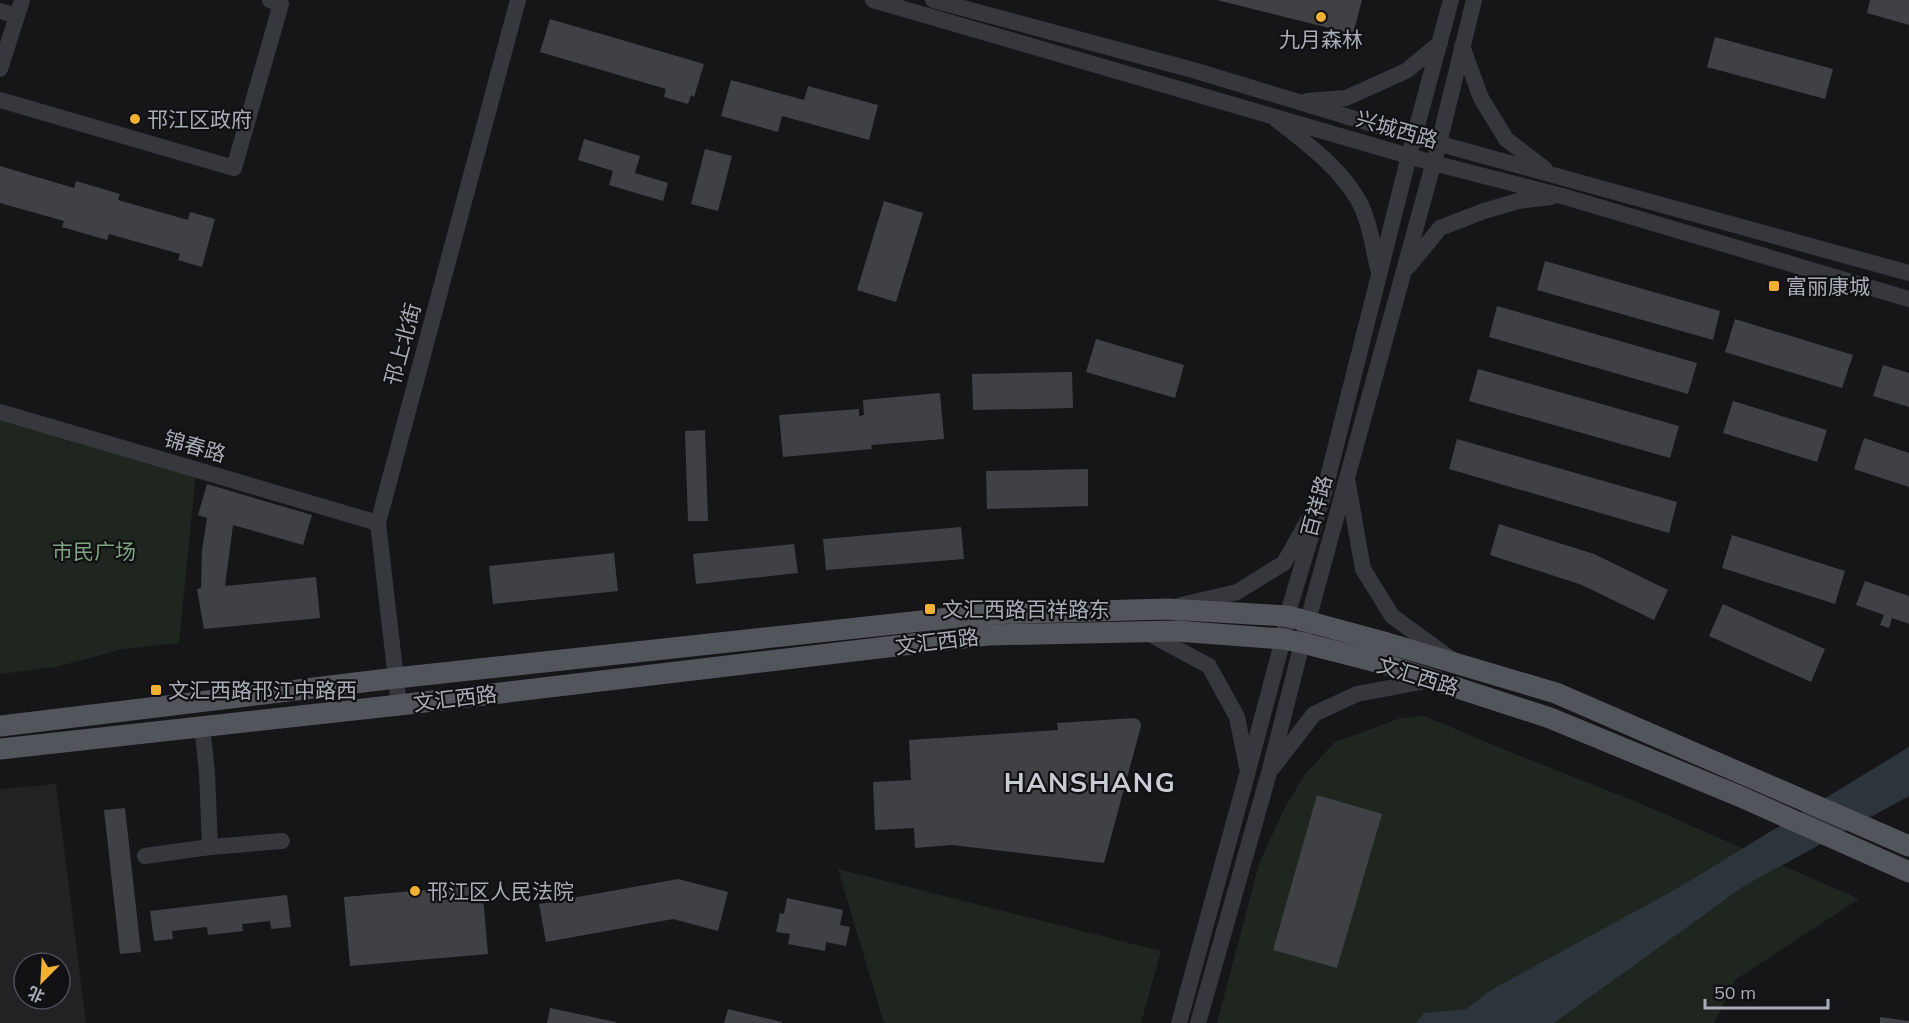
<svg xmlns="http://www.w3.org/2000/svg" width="1909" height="1023" font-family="Mulish,'Noto Sans SC',sans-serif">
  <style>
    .built { fill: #222225; fill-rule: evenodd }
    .green { fill: #1e261f }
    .water { fill: #2c353c }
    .building { fill: #404145 }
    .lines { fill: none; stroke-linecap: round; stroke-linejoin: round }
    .minor { stroke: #37383d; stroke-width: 16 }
    .major { stroke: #53555c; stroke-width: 21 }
    .poi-dot { fill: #f2b134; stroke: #111113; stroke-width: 2 }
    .labels { text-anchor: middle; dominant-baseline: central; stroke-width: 4.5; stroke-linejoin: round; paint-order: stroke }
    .poi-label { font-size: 21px; fill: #a8adb8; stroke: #111113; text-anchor: start }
    .street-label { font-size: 21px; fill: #a8adb8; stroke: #111113 }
    .park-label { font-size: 21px; fill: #7fa381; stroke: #111113 }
    .district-label { font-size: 27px; font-weight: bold; letter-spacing: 1.5px; fill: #c9ccd4; stroke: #111113 }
  </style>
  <rect width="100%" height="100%" fill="#161618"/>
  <path class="built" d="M56 784 86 1023H0V789ZM24 963H60V999H24Z"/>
  <path class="green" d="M0 419 196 473 179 643 123 649 56 667 0 674Z
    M1424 716 1508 751 1637 802 1859 899 1735 980 1714 1023H1217L1259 864 1284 809 1305 774 1335 742 1401 718Z
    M838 869 1161 951 1141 1023H884Z"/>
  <path class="water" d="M1909 747V796L1744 886 1554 1023H1416L1424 1013 1466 1009 1491 990 1678 888Z"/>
  <path class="building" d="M1217 0H1362L1353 34Z
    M1870 0H1909V25L1867 13Z
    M550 19 704 64 694 97 691 95 688 104 664 97 666 89 540 52Z
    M1715 37 1833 69 1825 99 1707 67Z
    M731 80 804 100 808 86 878 105 869 140 782 116 778 132 721 116Z
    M584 139 640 156 635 173 668 183 663 201 609 185 613 171 578 160Z
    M705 149 732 156 718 211 691 204Z
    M0 166 74 188 76 181 120 194 118 200 188 220 190 212 215 219 202 267 178 260 180 254 109 234 107 240 62 227 64 221 0 203Z
    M884 201 923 213 896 302 857 290Z
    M1545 261 1720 311 1713 340 1537 290Z
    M1497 306 1697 363 1688 394 1489 337Z
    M1735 319 1853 355 1842 388 1725 352Z
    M1096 339 1184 365 1175 398 1086 372Z
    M1883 365 1909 373V407L1873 396Z
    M1478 369 1679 426 1670 458 1469 401Z
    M1072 372 1073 408 973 410 972 374Z
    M940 393 944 439 871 445 872 449 783 457 779 415 859 409V416L864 415 863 400Z
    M1733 401 1827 430 1817 462 1723 433Z
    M705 430 708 521H688L685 431Z
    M1864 438 1909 453V487L1854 469Z
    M1457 439 1677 502 1669 533 1449 469Z
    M1088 469V506L987 509 986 471Z
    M207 484 312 515 303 545 233 525 225 586 316 577 320 618 204 629 197 589 201 588 202 550 207 518 198 515Z
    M1499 524 1594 554 1668 590 1654 620 1582 585 1490 555Z
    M961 527 964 559 826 570 823 539Z
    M1732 535 1845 571 1835 604 1722 568Z
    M794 544 798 573 696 584 693 554Z
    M614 553 618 591 493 604 489 566Z
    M1865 581 1909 596V624L1892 618 1889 628 1880 625 1884 615 1856 605Z
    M1723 604 1825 649 1811 682 1709 636Z
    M1135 718 1140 721 1141 726 1104 863 952 845 915 848 914 828 875 830 873 782 911 780 909 740 1058 730 1057 723Z
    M1317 795 1382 814 1337 968 1273 950Z
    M125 808 141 952 120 954 104 810Z
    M678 879 728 892 718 931 673 919 546 942 539 904Z
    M482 885 488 954 350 966 344 897Z
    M287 895 291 927 271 929 270 921 242 924 243 931 208 935 207 927 172 931 173 939 154 941 150 911Z
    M787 898 843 910 840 925 850 927 846 946 826 942 825 951 788 944 790 934 776 932 780 913 784 914Z
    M550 1008 616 1022V1023H547Z
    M728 1009 782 1022V1023H724Z
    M1880 1017 1909 1021V1023H1880Z"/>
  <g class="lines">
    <path class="minor" d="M873 0 1433 163 1562 196 1909 299
      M933 0 1193 70 1415 137 1909 273
      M0 11 17 16
      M1462 46 1481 98 1506 139 1545 169
      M0 69 22 0
      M0 100 234 168 281 4 270 0
      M1307 101 1346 98 1406 71 1440 43
      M1277 120C1306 143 1337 165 1357 198 1369 217 1373 247 1378 269
      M1408 267 1440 228 1484 211 1518 201 1551 197
      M0 412 378 523
      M1348 484 1363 569 1392 616 1451 659
      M1181 605 1237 592 1284 563 1309 519
      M1146 632 1209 666 1237 717 1247 767
      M399 705 378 523 518 0
      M202 726 207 773 210 847
      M1273 767 1314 714 1357 694 1431 680
      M145 856 210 847 282 841
      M1179 1023 1248 771 1283 639 1287 616 1324 493 1409 156 1451 0
      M1198 1023 1269 773 1308 620 1439 143 1474 0"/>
    <path class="major" d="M0 726 396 678 986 614 1167 609 1287 616 1387 643 1556 693 1909 846
      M0 749 399 705 988 635 1177 631 1283 639 1303 643 1381 663 1550 718 1739 796 1909 872"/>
  </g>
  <g class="poi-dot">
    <circle cx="1321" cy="17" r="6"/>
    <circle cx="135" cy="119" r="6"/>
    <rect x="1768" y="280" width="12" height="12" rx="3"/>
    <rect x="924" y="603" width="12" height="12" rx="3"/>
    <rect x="150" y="684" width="12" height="12" rx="3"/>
    <circle cx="415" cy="891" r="6"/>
  </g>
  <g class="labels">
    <g class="poi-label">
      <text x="1321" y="39" text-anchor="middle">九月森林</text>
      <text x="147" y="119">邗江区政府</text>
      <text x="1786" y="286">富丽康城</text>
      <text x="942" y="609">文汇西路百祥路东</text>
      <text x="168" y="690">文汇西路邗江中路西</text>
      <text x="427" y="891">邗江区人民法院</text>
    </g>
    <g class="street-label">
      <text transform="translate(1397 129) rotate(16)">兴城西路</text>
      <text transform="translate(402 344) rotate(-75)">邗上北街</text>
      <text transform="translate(195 446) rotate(16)">锦春路</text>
      <text transform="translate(1316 506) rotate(-75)">百祥路</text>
      <text transform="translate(937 641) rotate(-7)">文汇西路</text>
      <text transform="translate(1418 676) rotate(17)">文汇西路</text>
      <text transform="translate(455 698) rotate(-7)">文汇西路</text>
    </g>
    <g class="park-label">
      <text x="94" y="551">市民广场</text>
    </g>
    <g class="district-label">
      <text x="1090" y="782">HANSHANG</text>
    </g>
  </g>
  <g transform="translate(42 981) rotate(204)"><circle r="28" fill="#111113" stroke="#4d4f55" stroke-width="1.5"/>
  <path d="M0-4.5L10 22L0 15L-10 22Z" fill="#f2b134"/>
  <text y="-9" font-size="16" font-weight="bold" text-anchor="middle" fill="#a8adb8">北</text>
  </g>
  <path d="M1705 999v9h123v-9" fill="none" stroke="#a8adb8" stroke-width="3"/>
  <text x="1714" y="999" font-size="18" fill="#a8adb8" stroke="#111113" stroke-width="4.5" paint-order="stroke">50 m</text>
</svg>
